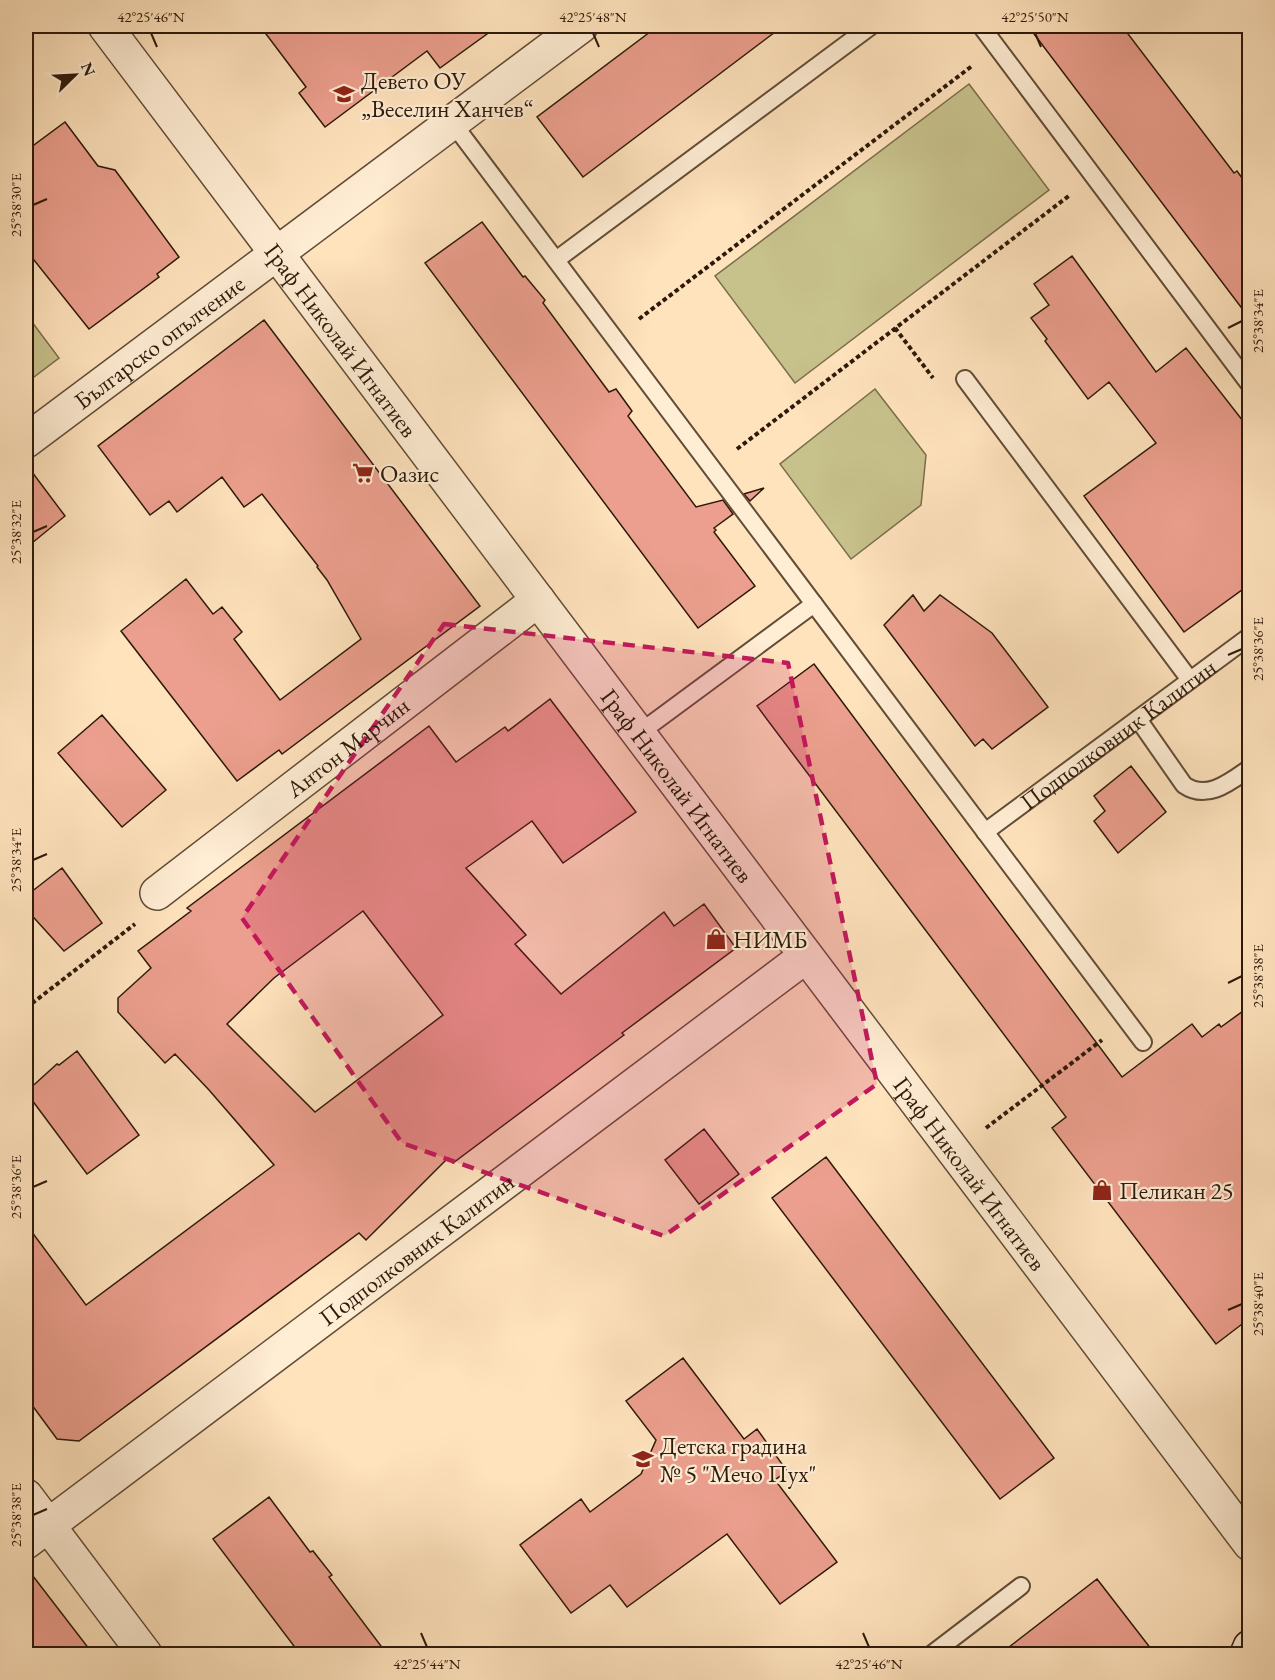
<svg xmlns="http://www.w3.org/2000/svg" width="1275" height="1680" font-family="'EB Garamond',serif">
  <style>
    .green { fill: #c7c18c; stroke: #7a6d4a; stroke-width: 1.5 }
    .building { fill: #ec9f8e; stroke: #2d1909; stroke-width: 1.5; fill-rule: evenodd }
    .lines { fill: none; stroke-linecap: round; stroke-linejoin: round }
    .lane-casing { stroke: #624c36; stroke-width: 20 }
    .street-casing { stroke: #624c36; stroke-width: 36 }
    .secondary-casing { stroke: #2d1909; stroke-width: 36 }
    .path { stroke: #2d1909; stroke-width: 4; stroke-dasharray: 4.5 3; stroke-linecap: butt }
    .lane { stroke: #ffedd4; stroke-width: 16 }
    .street { stroke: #ffedd4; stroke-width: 33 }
    .secondary { stroke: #ffedd4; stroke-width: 33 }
    .marked { fill: #c2185b; fill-opacity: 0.2; stroke: #c2185b; stroke-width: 4.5; stroke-dasharray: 12 8; stroke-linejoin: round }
    .ticks { fill: none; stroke: #2d1909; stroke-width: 2 }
    .labels { text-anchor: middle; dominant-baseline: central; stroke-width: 4.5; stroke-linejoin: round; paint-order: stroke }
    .poi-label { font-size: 24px; fill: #2d1909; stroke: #ffedd4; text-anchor: start }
    .street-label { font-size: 24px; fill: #2d1909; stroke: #ffedd4 }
    .neatline { fill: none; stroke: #2d1909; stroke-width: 2 }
    .ticks-label { font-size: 15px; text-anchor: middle; fill: #2d1909 }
  </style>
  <rect width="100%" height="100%" fill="#ffe3bd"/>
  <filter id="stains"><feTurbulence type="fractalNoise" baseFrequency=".00333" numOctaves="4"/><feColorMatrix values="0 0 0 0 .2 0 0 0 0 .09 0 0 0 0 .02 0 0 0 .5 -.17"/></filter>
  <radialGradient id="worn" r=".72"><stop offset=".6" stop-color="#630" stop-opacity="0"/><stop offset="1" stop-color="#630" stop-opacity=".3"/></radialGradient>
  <path class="green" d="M969 84 1049 190 795 383 715 276Z
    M26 314 59 358 26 383Z
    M875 389 926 455 921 505 851 559 780 464Z"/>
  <path class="building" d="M260 26H498L440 68 427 51 325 127 299 93 306 87Z
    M658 26H783L583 177 537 117Z
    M1028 26H1122L1234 173 1237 171 1250 189V319Z
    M65 122 98 166 115 170 179 257 157 274 159 277 89 329 26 250V151Z
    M482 222 523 277 525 276 545 300 543 303 609 392 616 389 632 411 628 416 696 507 723 500 733 514 714 528 716 530 714 532 755 586 698 628 425 263Z
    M1072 256 1156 372 1186 348 1250 430V584L1184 632 1084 496 1156 443 1109 382 1088 399 1045 341 1047 339 1031 318 1049 305 1034 284Z
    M264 320 480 606 282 754 279 750 237 781 121 631 186 579 213 614 222 607 242 632 234 639 280 700 361 639 327 580 317 567 318 566 262 494 244 507 222 477 177 512 169 501 150 515 98 446Z
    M26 464 65 516 26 548Z
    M764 488 750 501 744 494Z
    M913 595 924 611 940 595 992 633 1048 707 992 749 983 739 975 746 884 625Z
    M814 664 1122 1077 1192 1024 1202 1037 1219 1024 1221 1027 1250 1006V1318L1216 1344 1052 1128 1066 1117 757 706Z
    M550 699 636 812 563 863 532 821 466 868 526 935 515 944 561 994 664 912 674 926 704 904 736 948 622 1033 624 1035 453 1163 448 1158 366 1240 359 1233 79 1441 57 1439 26 1397V1224L86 1305 274 1165 209 1090 175 1054 165 1063 118 1012V998L151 968 138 951 191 911 187 908 429 726 456 762 505 727 508 731ZM363 911 443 1015 315 1112 227 1024 274 978Z
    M102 715 166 790 122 827 58 753Z
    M1131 766 1166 812 1118 853 1094 821 1105 811 1094 796Z
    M62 868 102 923 64 951 26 909V896Z
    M77 1051 139 1135 87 1174 26 1092 57 1064 59 1065Z
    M704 1129 739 1174 699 1204 665 1160Z
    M826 1157 1054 1458 1000 1499 772 1198Z
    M683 1358 744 1439 757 1429 787 1471 775 1480 837 1562 780 1604 727 1534 627 1607 610 1585 571 1613 520 1545 581 1499 590 1512 641 1474 656 1440 626 1401Z
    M269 1497 310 1552 313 1551 332 1575 329 1577 387 1654H300L213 1539Z
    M26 1567 93 1654H26Z
    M1097 1579 1155 1654H1000Z"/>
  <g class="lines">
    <defs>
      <g id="lane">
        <path d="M981 26 1250 385"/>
        <path d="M452 122 1143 1042"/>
        <path d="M556 260 871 26"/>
        <path d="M965 379 1190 680"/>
        <path d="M1138 719 1184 785C1207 801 1230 782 1250 768"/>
        <path d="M638 734 814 604"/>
        <path id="s1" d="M985 832 1250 636"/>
        <path d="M932 1654 1021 1586"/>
      </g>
      <g id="street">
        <path id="s2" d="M105 26 1250 1544"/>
        <path id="s3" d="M26 441 581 26"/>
        <path id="s4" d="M157 893 538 600"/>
        <path d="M26 1496 145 1654"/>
        <path id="s5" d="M26 1542 806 956"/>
      </g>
      <path id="secondary" d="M1247 1654 1250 1647"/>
    </defs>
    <use href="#lane" class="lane-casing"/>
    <use href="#street" class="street-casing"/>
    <use href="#secondary" class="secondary-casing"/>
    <path class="path" d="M639 319 972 66
      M895 328 933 378
      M737 449 1070 195
      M26 1008 135 924
      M986 1128 1102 1040"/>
    <use href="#lane" class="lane"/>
    <use href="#street" class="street"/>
    <use href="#secondary" class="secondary"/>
  </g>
  <path class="marked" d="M444 624 788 663 877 1084 664 1236 402 1143 242 918Z"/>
  <path class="ticks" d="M151 33 157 47M593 33 599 47M1035 33 1041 47M33 205 47 199M1228 328 1242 321M33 532 47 526M1228 655 1242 649M33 860 47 854M1228 983 1242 976M33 1187 47 1181M1228 1310 1242 1304M33 1515 47 1509M421 1633 427 1647M863 1633 869 1647"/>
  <defs>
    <symbol id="school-bare" viewBox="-9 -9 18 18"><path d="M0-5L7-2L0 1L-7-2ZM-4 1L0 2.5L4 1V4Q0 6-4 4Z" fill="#8f2418" stroke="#ffedd4" stroke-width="2.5" paint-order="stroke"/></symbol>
    <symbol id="supermarket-bare" viewBox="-9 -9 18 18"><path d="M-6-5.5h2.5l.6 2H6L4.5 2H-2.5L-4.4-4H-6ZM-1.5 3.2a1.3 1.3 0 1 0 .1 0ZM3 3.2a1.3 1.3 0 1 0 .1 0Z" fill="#8f2418" stroke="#ffedd4" stroke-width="2.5" paint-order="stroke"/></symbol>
    <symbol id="shop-bare" viewBox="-9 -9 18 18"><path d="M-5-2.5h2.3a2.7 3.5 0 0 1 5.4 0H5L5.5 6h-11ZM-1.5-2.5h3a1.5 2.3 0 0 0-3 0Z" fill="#8f2418" stroke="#ffedd4" stroke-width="2.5" paint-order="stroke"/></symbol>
  </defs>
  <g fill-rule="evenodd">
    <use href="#school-bare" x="329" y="79" width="30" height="30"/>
    <use href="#supermarket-bare" x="348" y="458" width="30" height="30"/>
    <use href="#shop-bare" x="701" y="924" width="30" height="30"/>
    <use href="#shop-bare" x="1087" y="1175" width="30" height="30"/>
    <use href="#school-bare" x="628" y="1444" width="30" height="30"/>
  </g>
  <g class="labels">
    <g class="poi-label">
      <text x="361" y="80">Девето ОУ<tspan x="361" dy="28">„Веселин Ханчев“</tspan></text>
      <text x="380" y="473">Оазис</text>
      <text x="733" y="939">НИМБ</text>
      <text x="1119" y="1190">Пеликан 25</text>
      <text x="660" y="1445">Детска градина<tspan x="660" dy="28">№ 5 "Мечо Пух"</tspan></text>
    </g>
    <g class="street-label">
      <text stroke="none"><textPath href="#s2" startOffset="393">Граф Николай Игнатиев</textPath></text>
      <text stroke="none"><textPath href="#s3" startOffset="166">Българско опълчение</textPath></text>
      <text stroke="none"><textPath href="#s1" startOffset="165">Подполковник Калитин</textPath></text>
      <text stroke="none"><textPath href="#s4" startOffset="240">Антон Марчин</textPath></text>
      <text stroke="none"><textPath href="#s2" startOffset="951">Граф Николай Игнатиев</textPath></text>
      <text stroke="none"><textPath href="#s2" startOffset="1437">Граф Николай Игнатиев</textPath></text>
      <text stroke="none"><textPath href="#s5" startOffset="488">Подполковник Калитин</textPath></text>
    </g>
  </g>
  <rect width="1275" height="1680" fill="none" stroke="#ffe3bd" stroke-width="66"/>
  <g transform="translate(75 75) rotate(66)" stroke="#ffedd4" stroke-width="4.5" paint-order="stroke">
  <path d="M0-4.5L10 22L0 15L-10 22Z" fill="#2d1909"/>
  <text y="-9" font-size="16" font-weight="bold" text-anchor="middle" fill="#2d1909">N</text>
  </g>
  <rect x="33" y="33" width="1209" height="1614" class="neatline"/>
  <g class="ticks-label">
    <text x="151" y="22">42°25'46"N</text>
    <text x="593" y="22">42°25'48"N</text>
    <text x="1035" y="22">42°25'50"N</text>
    <text transform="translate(16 205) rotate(-90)" y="5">25°38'30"E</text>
    <text transform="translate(1258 321) rotate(-90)" y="5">25°38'34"E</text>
    <text transform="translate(16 532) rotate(-90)" y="5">25°38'32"E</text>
    <text transform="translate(1258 649) rotate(-90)" y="5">25°38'36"E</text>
    <text transform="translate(16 860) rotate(-90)" y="5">25°38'34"E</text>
    <text transform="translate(1258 976) rotate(-90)" y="5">25°38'38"E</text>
    <text transform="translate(16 1187) rotate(-90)" y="5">25°38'36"E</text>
    <text transform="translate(1258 1304) rotate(-90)" y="5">25°38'40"E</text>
    <text transform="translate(16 1515) rotate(-90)" y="5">25°38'38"E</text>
    <text x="427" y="1669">42°25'44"N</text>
    <text x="869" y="1669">42°25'46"N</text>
  </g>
  <rect width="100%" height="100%" filter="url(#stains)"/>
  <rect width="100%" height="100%" fill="url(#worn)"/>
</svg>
